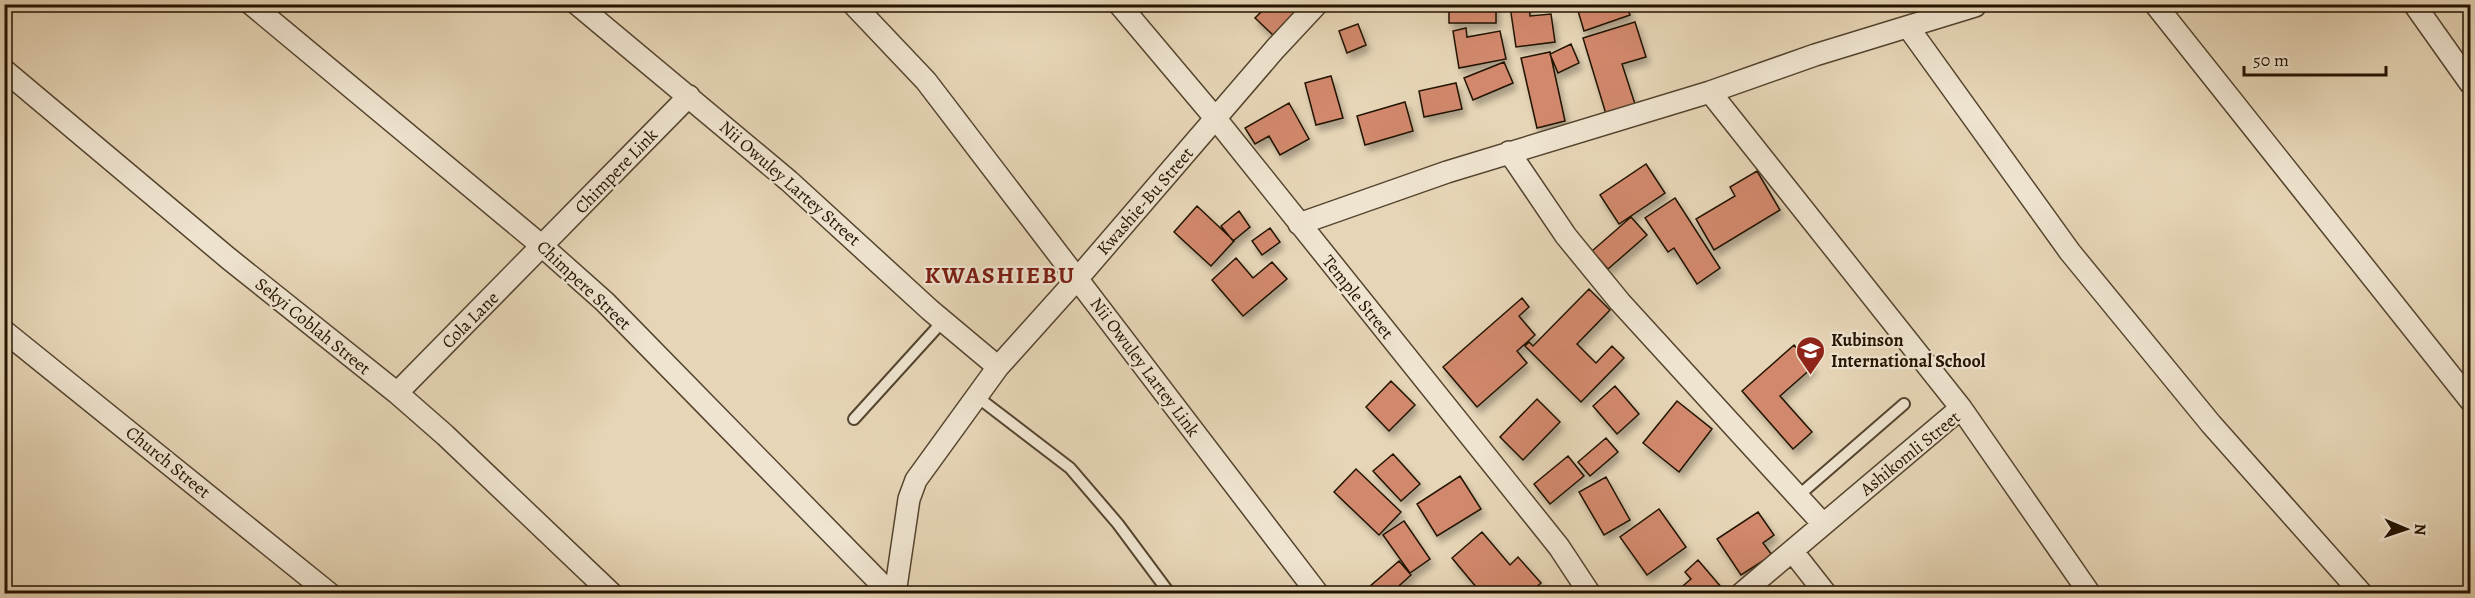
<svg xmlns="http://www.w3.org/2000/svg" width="2475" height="598" font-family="Alegreya,serif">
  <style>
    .building { fill: #d1886c; stroke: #231300; stroke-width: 1.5; filter: url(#shadow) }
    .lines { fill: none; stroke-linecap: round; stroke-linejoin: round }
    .service-casing { stroke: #54442e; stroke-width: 14 }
    .minor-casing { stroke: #54442e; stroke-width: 24 }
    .service { stroke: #efe4d0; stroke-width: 10 }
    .minor { stroke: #efe4d0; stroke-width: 21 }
    .labels { text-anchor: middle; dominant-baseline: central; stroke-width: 4.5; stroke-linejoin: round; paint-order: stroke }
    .street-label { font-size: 18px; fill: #231300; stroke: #efe4d0 }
    .poi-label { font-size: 18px; font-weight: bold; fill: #231300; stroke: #efe4d0; text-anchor: start }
    .district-label { font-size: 24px; font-weight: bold; letter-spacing: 1.5px; fill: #7a1f14; stroke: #efe4d0 }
  </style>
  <defs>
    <filter id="shadow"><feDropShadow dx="3.5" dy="6" stdDeviation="3" flood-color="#0004"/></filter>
  </defs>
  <rect width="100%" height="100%" fill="#e6d5b6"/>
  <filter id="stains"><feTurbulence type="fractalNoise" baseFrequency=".00333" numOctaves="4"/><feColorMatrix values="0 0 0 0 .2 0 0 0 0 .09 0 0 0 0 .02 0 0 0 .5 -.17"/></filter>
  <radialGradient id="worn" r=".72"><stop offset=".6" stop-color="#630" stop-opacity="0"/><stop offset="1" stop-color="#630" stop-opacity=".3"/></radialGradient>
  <path class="building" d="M1256 4H1298L1301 7 1273 35 1255 18 1262 11Z
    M1449 4H1496V23H1449Z
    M1529 4 1530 16 1551 14 1555 42 1516 47 1510 6Z
    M1576 4H1626L1630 15 1584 31Z
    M1635 22 1646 57 1622 64 1635 104 1606 114 1583 38Z
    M1358 24 1366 45 1347 53 1339 31Z
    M1466 28 1467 37 1500 31 1506 59 1459 68 1453 31Z
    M1571 44 1579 63 1558 73 1550 54Z
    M1550 52 1565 121 1537 128 1521 58Z
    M1504 62 1513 83 1473 100 1464 78Z
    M1331 76 1343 118 1316 125 1305 83Z
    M1456 83 1462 109 1424 117 1419 91Z
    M1405 102 1413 131 1365 145 1357 116Z
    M1289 103 1309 139 1280 155 1269 136 1255 144 1245 128Z
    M1646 164 1665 193 1619 224 1600 195Z
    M1757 171 1780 210 1714 250 1696 219 1735 196 1730 187Z
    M1675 198 1720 268 1697 284 1674 248 1668 252 1645 218Z
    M1197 206 1234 241 1211 266 1174 232Z
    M1239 211 1250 227 1233 241 1221 226Z
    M1631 217 1647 235 1608 269 1592 251Z
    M1270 228 1280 242 1262 255 1252 241Z
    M1236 258 1253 278 1272 262 1287 279 1243 316 1212 280Z
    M1589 289 1610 310 1577 344 1596 363 1612 346 1624 358 1581 402 1525 346 1529 342 1533 346Z
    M1522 298 1529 307 1519 316 1535 335 1517 351 1527 363 1477 407 1443 367Z
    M1794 345 1813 367 1780 396 1812 432 1793 449 1742 391Z
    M1391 381 1415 405 1389 431 1366 407Z
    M1615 386 1639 414 1617 434 1593 406Z
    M1537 399 1560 422 1523 460 1500 437Z
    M1677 401 1712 429 1679 472 1643 443Z
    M1606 438 1618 452 1590 476 1578 462Z
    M1393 454 1420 484 1401 501 1373 471Z
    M1568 456 1584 476 1550 504 1534 484Z
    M1356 469 1401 512 1379 535 1334 492Z
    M1460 476 1481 509 1437 536 1417 504Z
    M1606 477 1630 520 1604 535 1579 492Z
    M1659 509 1686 547 1647 575 1620 537Z
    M1758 512 1774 535 1763 543 1772 555 1741 575 1717 539Z
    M1404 521 1430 559 1410 573 1383 535Z
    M1482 532 1510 565 1518 557 1541 583 1529 594H1482L1452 558Z
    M1698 560 1727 594H1681L1678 590 1691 579 1685 572Z
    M1399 561 1411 575 1390 594H1372L1368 588Z"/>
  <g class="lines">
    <defs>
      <path id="service" d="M976 396 1070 468 1118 524 1170 594
        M854 419 943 321
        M1798 496 1904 404"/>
      <path id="minor" d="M251 4 542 246 605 302 891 594
        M577 4 789 181 930 310 998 367
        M853 4 926 81 1318 594
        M1119 4 1216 119 1559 547 1590 594
        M2155 4 2470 400
        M2414 4 2470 83
        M1908 27 2070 252 2211 424 2362 594
        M4 70 228 258 397 393 445 435 612 594
        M1710 92 1961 408
        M1509 152 1566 236 1620 302 1823 524
        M1299 224 1447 172 1710 92 1815 55 1975 6
        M4 331 330 594
        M397 393 689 96
        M1793 552 1826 594
        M895 594 909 499 916 480 998 367 1078 278 1275 49 1317 4
        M1741 594 1961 408 2090 594"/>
    </defs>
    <use href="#service" class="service-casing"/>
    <use href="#minor" class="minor-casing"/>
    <use href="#service" class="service"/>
    <use href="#minor" class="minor"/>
  </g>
  <defs>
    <symbol id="school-pin" viewBox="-11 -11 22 30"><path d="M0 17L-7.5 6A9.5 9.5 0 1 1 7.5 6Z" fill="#8f2418" stroke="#efe4d0"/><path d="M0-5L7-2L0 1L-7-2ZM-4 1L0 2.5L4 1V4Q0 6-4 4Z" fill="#fff"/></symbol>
  </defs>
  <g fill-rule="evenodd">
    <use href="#school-pin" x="1794" y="334" width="33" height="45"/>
  </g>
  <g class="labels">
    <g class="street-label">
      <text transform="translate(616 171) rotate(-46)">Chimpere Link</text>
      <text transform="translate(790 183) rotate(41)">Nii Owuley Lartey Street</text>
      <text transform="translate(1145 201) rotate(-49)">Kwashie-Bu Street</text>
      <text transform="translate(584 285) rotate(43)">Chimpere Street</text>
      <text transform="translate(1358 297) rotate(51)">Temple Street</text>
      <text transform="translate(470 320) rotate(-45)">Cola Lane</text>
      <text transform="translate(313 326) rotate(39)">Sekyi Coblah Street</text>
      <text transform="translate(1145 367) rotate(53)">Nii Owuley Lartey Link</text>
      <text transform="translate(1910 453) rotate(-39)">Ashikomli Street</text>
      <text transform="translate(168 462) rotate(39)">Church Street</text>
    </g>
    <g class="poi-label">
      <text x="1831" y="340">Kubinson<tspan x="1831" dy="21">International School</tspan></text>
    </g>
    <g class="district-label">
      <text x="1000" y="275">KWASHIEBU</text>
    </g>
  </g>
  <rect width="2475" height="598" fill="none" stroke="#e6d5b6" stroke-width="24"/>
  <rect x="6" y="6" width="2463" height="586" fill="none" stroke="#231300" stroke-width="3"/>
  <rect x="12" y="12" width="2451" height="574" fill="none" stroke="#231300" stroke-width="1.5"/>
  <g transform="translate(2406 529) rotate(92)" stroke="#efe4d0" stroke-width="4.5" paint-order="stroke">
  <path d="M0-4.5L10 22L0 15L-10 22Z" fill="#231300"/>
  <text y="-9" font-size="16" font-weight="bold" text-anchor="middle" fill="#231300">N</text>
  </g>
  <path d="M2244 66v9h142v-9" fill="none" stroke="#231300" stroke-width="3"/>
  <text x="2253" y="66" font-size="18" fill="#231300" stroke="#efe4d0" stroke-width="4.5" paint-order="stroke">50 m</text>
  <rect width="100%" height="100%" filter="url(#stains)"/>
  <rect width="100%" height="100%" fill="url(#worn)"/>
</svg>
